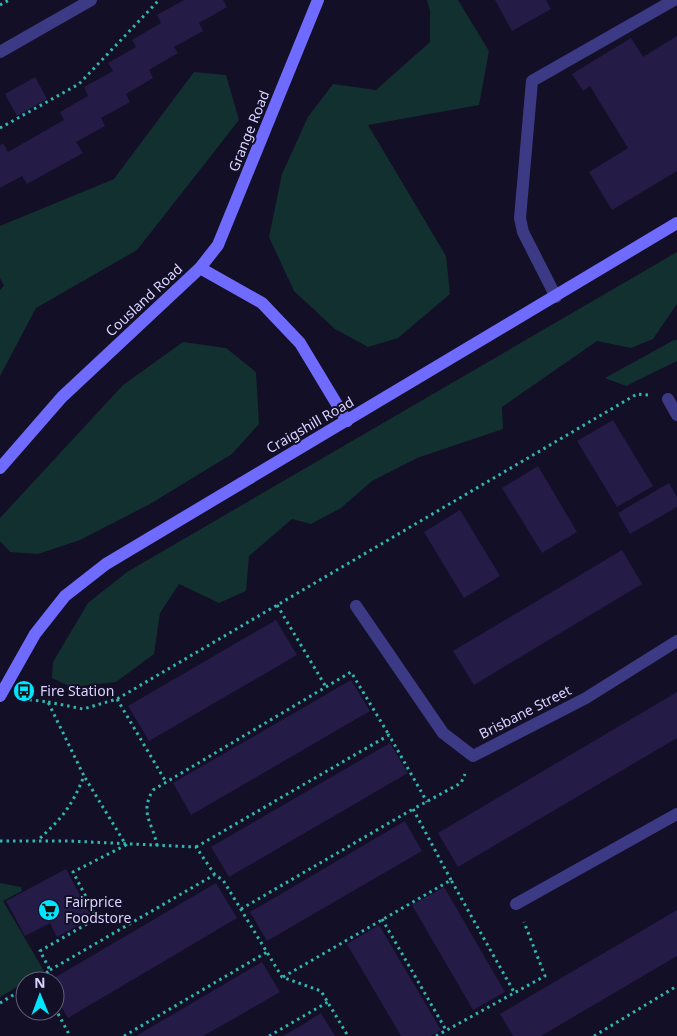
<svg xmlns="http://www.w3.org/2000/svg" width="677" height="1036" font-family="'Noto Sans',sans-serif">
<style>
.green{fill:#12302f}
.building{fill:#241b47}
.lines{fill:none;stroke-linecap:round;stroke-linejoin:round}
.path{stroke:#2fb8b0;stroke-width:3;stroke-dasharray:2.5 4;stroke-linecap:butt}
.lane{stroke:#3d3a85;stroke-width:12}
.street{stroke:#3d3a85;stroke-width:12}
.secondary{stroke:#6f6bff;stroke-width:12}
.labels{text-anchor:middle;stroke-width:4;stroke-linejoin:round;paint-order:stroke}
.street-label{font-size:14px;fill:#d9d4ff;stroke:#130f26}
.poi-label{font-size:14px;fill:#d9d4ff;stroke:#130f26;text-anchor:start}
</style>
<rect width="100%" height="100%" fill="#130f26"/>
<g class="green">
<path d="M427 0H458L489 51 479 105 368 125 446 256 450 294 398 338 368 347 335 329 294 291 269 237 282 174 308 117 333 84 376 90 430 42V11Z"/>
<path d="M194 72 226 75 239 120 137 250 36 308 0 376V290L4 286 0 278V226L114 179Z"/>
<path d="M677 252V304L653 339 631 348 597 341 502 407 503 429 417 458 372 481 341 508 311 524 292 519 249 556 246 591 219 603 179 584 160 613 154 654 116 682 71 687 52 678 53 662 88 603 127 572Z"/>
<path d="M674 340H677V361L626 386 605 378Z"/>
<path d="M183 342 226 348 256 372 259 424 232 454 150 504 80 540 38 554 10 552 0 541V518L123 385Z"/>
<path d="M0 883 21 887 22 891 3 901 44 971 0 997Z"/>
</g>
<g class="building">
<path d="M184 0H223L227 7 199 23 203 31 174 47 178 53 149 70 153 78 126 94 130 102 101 118 105 126 76 142 83 153 27 184 22 176 0 188V145L3 143 8 152 64 120 60 112 88 96 84 87 113 71 108 63 136 47 132 40 161 23 157 15Z"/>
<path d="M495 0H546L551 9 512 31Z"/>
<path d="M677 36V171L612 210 589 172 628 148 590 86 583 91 572 74 631 38 643 57Z"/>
<path d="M35 77 47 99 17 116 5 94Z"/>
<path d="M613 420 653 486 617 507 577 441Z"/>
<path d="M538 466 577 532 542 553 502 488Z"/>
<path d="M669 483 677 497V507L630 534 618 513Z"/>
<path d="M460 510 500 576 464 598 424 532Z"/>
<path d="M622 550 642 584 474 685 453 651Z"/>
<path d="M276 620 297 655 149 741 128 706Z"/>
<path d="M351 680 370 711 191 815 173 783Z"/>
<path d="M677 692V738L458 867 438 833Z"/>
<path d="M390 743 408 773 229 877 211 847Z"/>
<path d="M405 821 422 851 267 941 250 912Z"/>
<path d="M66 869 92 918 57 937 50 923 25 936 6 901Z"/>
<path d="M216 883 237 918 68 1018 55 996V981H49Z"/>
<path d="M444 887 505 992 473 1010 412 905Z"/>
<path d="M677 910V956L541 1036H513L500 1014Z"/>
<path d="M379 925 441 1030 431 1036H401L347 944Z"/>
<path d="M262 962 280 992 235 1018 203 1036H136Z"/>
<path d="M321 1013 335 1036H283L302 1025Z"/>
</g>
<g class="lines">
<g class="path">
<path d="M0 5 9 0"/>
<path d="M0 128 79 84 159 0"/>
<path d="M277 605 326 687"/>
<path d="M23 699 48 702 84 776C71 808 62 818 37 841"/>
<path d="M117 699 166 782"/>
<path d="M48 702 83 709 117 699 637 394 648 395"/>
<path d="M0 841H69L196 847 215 875 223 880 282 977 321 991 348 1036"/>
<path d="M157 846C153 822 139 814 153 790L351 672 389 735"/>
<path d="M196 847 389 735 427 802"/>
<path d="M451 880 413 809 461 783 465 774"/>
<path d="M241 909 413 809"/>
<path d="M382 919 446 1030"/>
<path d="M50 970 214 875"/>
<path d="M283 977 451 880 514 992"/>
<path d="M36 981 50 970 40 951 97 918 73 872 126 845 84 776"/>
<path d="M0 1003 25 988"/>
<path d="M55 1008 70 1036"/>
<path d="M124 1036 267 952"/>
<path d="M269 1036 328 1002"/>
<path d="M436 1036 545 976 524 922"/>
<path d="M594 1036 677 986"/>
</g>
<path class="lane" d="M556 297 523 232 520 218 532 81 674 0"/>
<g class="street">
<path d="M0 52 91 0"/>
<path d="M668 399 677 415"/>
<path d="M356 606 443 733 473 756 586 698 677 641"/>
<path d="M516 904 677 814"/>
</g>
<g class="secondary">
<path d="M200 268 262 303 300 343 347 421"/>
<path d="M0 468 62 397 200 268 218 245 318 0"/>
<path d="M0 696 35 634 65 596 106 564 677 223"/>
</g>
</g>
<defs>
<g id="bus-disc" transform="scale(1.125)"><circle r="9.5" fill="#00e5ff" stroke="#130f26"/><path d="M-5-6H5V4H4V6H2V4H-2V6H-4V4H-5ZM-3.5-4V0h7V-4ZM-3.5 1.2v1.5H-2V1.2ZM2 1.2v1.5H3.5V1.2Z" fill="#111"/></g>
<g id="supermarket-disc" transform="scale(1.125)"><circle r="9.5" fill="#00e5ff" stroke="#130f26"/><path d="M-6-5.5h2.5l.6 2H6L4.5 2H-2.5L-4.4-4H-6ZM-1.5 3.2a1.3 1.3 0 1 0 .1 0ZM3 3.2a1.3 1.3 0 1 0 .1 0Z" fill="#111"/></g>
</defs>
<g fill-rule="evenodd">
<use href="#bus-disc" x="24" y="691"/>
<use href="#supermarket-disc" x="49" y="910"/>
</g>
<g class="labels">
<g class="street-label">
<text transform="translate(249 131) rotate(-68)" y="5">Grange Road</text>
<text transform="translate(144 300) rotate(-43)" y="5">Cousland Road</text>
<text transform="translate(310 425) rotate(-30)" y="5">Craigshill Road</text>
<text transform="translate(525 712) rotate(-27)" y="5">Brisbane Street</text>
</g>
<g class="poi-label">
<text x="40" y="696">Fire Station</text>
<text x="65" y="907">Fairprice<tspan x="65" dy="16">Foodstore</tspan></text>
</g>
</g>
<g transform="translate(40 996) rotate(359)"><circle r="24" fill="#130f26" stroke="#625e7d"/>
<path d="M0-4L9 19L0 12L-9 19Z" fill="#00e5ff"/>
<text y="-8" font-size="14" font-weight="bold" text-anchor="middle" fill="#d9d4ff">N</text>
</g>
</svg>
